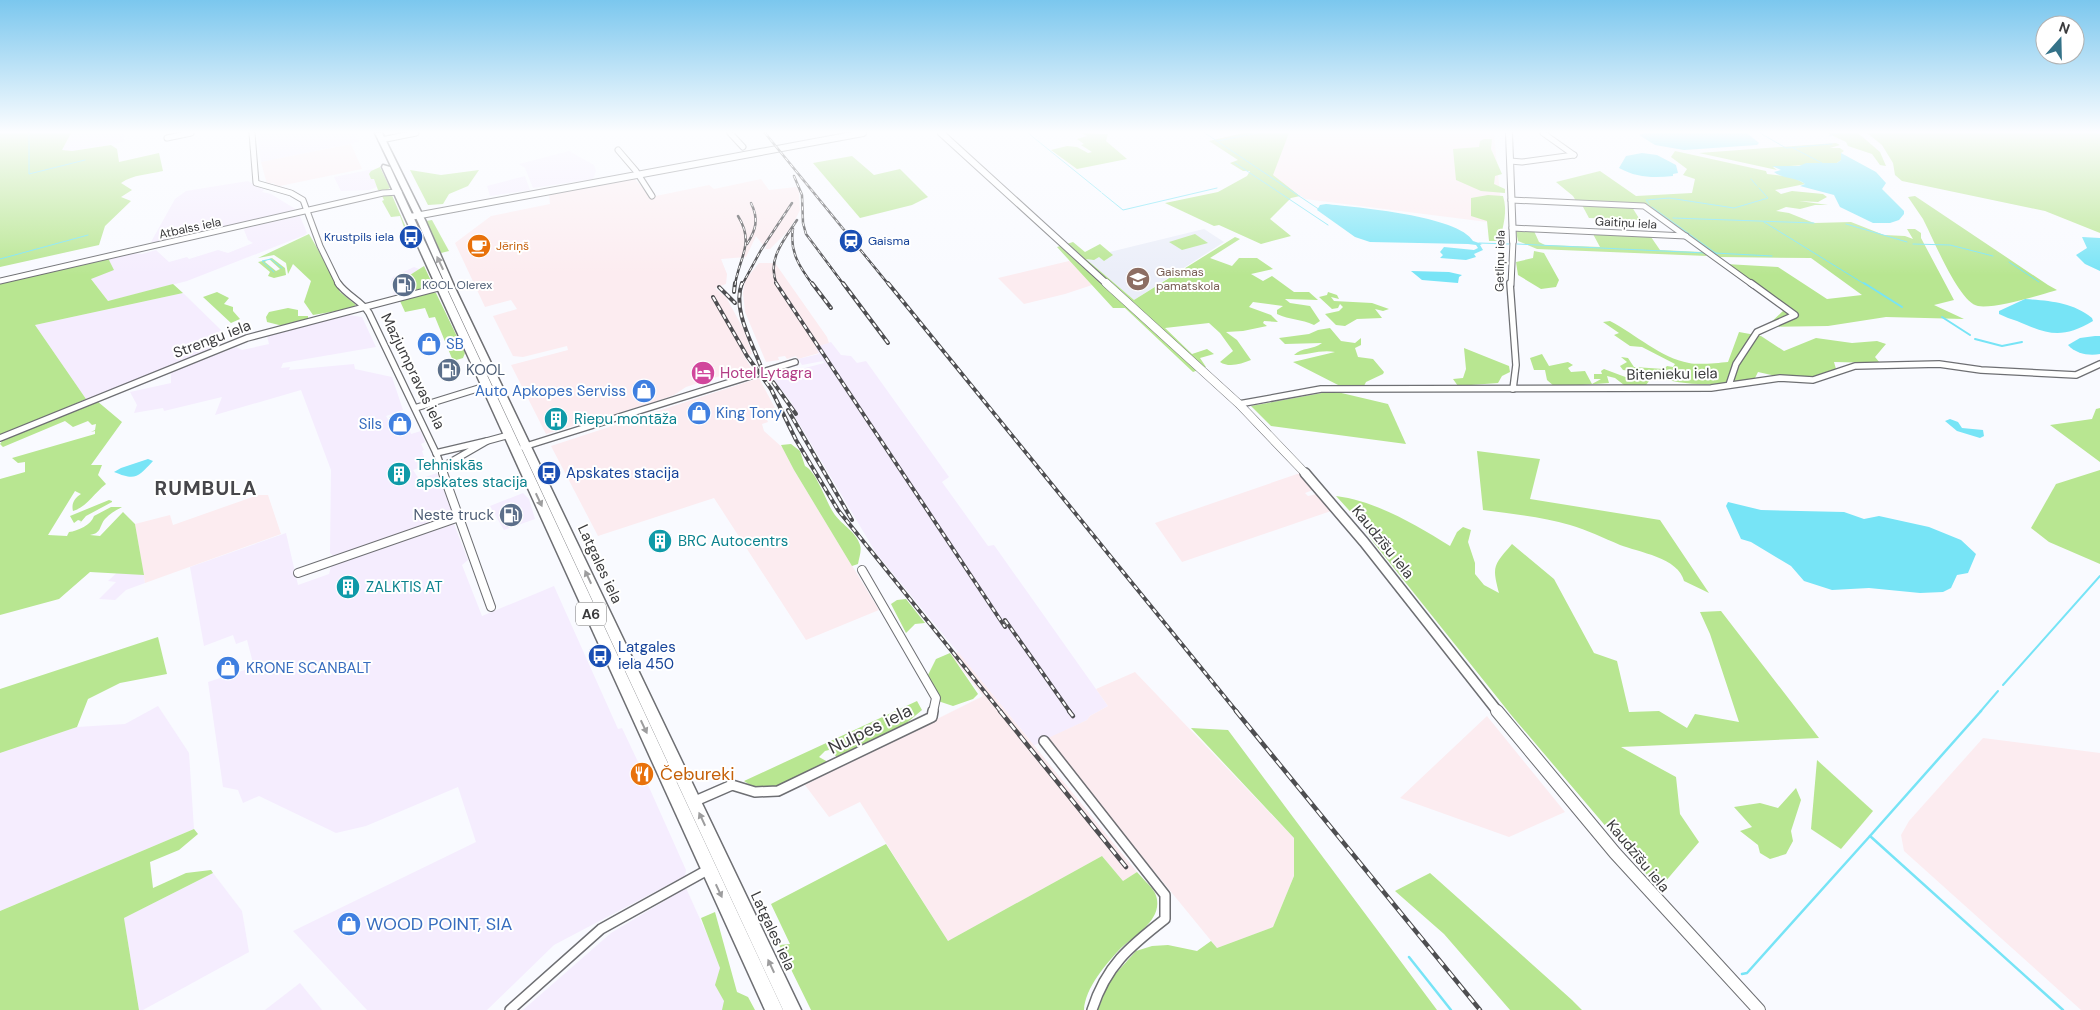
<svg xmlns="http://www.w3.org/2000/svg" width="2100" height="1010" font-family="'DM Sans',sans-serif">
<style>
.commercial{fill:#f5edfe}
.industrial{fill:#fcecf0}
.built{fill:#ebeef9}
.green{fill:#b8e691}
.water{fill:#77e4f6}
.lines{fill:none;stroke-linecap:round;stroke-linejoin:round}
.stream-far2{stroke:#77e4f6;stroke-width:1}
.stream-far1{stroke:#77e4f6;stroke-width:2}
.stream{stroke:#77e4f6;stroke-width:2.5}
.minor-far3-casing{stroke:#6e6f73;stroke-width:7}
.minor-far2-casing{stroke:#6e6f73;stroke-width:8}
.minor-far1-casing{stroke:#6e6f73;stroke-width:10}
.minor-casing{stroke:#6e6f73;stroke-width:12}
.tertiary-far3-casing{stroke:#6e6f73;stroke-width:8}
.tertiary-far2-casing{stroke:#6e6f73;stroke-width:9}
.tertiary-far1-casing{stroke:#6e6f73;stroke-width:12}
.tertiary-casing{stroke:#6e6f73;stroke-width:14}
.trunk-casing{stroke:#6e6f73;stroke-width:3}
.minor-far3{stroke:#fff;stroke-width:5}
.minor-far2{stroke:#fff;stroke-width:5.5}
.minor-far1{stroke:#fff;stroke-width:8}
.minor{stroke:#fff;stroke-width:9}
.tertiary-far3{stroke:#fff;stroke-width:6}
.tertiary-far2{stroke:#fff;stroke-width:8}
.tertiary-far1{stroke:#fff;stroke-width:9}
.tertiary{stroke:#fff;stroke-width:12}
.trunk{fill:#fff;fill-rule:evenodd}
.rail-far2-casing{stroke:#4e4e51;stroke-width:2.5}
.rail-far1-casing{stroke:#4e4e51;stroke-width:4}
.rail-casing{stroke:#4e4e51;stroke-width:4.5}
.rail-far2{stroke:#fff;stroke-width:1;stroke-dasharray:4;stroke-linecap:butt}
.rail-far1{stroke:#fff;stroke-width:2;stroke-dasharray:5;stroke-linecap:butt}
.rail{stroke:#fff;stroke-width:2.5;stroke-dasharray:8;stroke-linecap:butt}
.oneway{fill:#9d9d9e}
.labels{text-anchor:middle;stroke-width:4;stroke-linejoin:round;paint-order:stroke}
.far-street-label{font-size:12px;fill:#3b3b3d;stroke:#fff}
.far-transit-label{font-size:12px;fill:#164399;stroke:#fff;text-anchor:end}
.far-food-label{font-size:12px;fill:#c56008;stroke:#fff;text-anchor:start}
.far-education-label{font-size:12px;fill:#785e54;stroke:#fff;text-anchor:start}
.far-service-label{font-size:12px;fill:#4e5e75;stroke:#fff;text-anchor:start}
.shield{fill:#fff;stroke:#767677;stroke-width:1}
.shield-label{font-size:14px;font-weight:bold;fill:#3b3b3d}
.street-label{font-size:15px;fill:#3b3b3d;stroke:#fff}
.shop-label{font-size:15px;fill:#366cbe;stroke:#fff;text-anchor:start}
.service-label{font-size:15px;fill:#4e5e75;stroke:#fff;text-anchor:start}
.hotel-label{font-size:15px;fill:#b23c85;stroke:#fff;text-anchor:start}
.culture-label{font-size:15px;fill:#0d838f;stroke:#fff;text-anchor:start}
.transit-label{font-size:15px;fill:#164399;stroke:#fff;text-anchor:start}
.near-street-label{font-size:18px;fill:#3b3b3d;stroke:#fff}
.near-food-label{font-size:18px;fill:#c56008;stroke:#fff;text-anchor:start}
.near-shop-label{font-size:18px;fill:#366cbe;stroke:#fff;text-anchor:start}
.district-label{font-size:20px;font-weight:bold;letter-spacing:1px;fill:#47474b;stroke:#fff}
</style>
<rect width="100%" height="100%" fill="#f9faff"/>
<g class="commercial">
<path d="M71 133H124V142L72 151 62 150Z"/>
<path d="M257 133H356L359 142 261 162Z"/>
<path d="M569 151 594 165 596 171 593 179 533 188 525 168 519 164Z"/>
<path d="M373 169 369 174 371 179 374 178 377 187 369 190 341 191 334 177Z"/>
<path d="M525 176 530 190 490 196 487 186Z"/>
<path d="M248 181 264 190 262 192 271 194 297 210 161 243 151 242 175 199 186 191Z"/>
<path d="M300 216 307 233 305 235 187 281 108 301 89 276 105 259 132 253 142 254 156 250 169 262 187 257 189 259 218 250 228 253 253 243 248 240 244 230 246 228Z"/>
<path d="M414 267 419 269 417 290 394 295 391 281 393 277Z"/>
<path d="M183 293 225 334 226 341 200 354 89 400 86 399 35 325Z"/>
<path d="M348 315 362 317 376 347 283 363 281 368 290 367 289 370 354 364 355 369 392 377 403 410 386 416 390 423 405 418 411 434 421 431 425 442 421 444 424 450 422 451 427 465 413 470 419 479 437 473 452 511 448 518 334 557 330 553 331 470 301 390 215 415 222 397 164 411 163 408 134 413 137 405 130 392 171 383V372L236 347 242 350 269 344 267 336Z"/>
<path d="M831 342 841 355 851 356 857 363 866 361 949 477 942 482 988 546 994 545 1108 706 1090 716 1087 720 1033 746 1029 741 1030 740 876 553 788 405 792 403 774 380 801 371V369L824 363 823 361 802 365 798 359 819 354 815 347Z"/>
<path d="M523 493 529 499 535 519 504 530 490 506Z"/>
<path d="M454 524 468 560 462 565 482 616 554 586 618 729 622 728 639 764 634 767 640 778 644 776 686 870 685 876 554 945 487 1010H367L293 931 476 842 458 787 366 826 336 833 259 796 243 803 238 790 223 787 208 682 254 667 247 640 236 644 233 635 204 646 190 567 286 533 298 585 329 574 332 563 351 557V559Z"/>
<path d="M142 563 145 583 126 590 115 600 99 599 116 582 108 581 120 570Z"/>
<path d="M158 706 189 753 194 829 0 911V753L77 727 125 724Z"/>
<path d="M213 873 242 911 249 952 143 1010H139L124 918Z"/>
<path d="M686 888 741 1010H523L611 933Z"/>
<path d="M300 983 322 1010H265Z"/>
</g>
<g class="industrial">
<path d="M1289 133H1476L1494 135 1503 224 1305 199 1272 175Z"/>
<path d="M351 144 362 169 275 187 274 183 267 184 261 162Z"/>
<path d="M634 178 651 197 709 185 714 189 761 179 769 190 796 187 799 191 800 210 796 218 788 231 770 249H765L767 245H763L756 236 746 257 721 259 727 274 726 284 715 288 726 297 745 332 752 354 744 356 752 369 720 376 686 387 674 395 655 402 546 434 511 365 568 350 567 346 523 357 513 356 493 316 517 309 511 300 485 307 455 243 491 216 550 204 549 194Z"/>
<path d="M1073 260 1098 283 1065 294 1024 304 998 278Z"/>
<path d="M759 263H775L827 337 829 343 815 347 819 353 798 359 796 356 787 359 785 356 778 357 779 360 766 362 745 312 743 293 745 280Z"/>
<path d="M759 378 776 410 762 409 768 422 762 424 764 431 783 448 794 470 879 610 806 640 714 498 598 536 551 446Z"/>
<path d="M1300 473 1313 490 1305 493 1308 496 1317 494 1331 511 1182 562 1155 523Z"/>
<path d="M258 495H268L281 534 145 583 135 524 170 515 173 525Z"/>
<path d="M958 652 1137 872 1123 881 1102 856 948 941 860 802 829 817 805 785 983 696 951 655Z"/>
<path d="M1135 672 1294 838V876L1273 927 1217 948 1046 739 1087 720 1090 716 1108 706 1096 689Z"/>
<path d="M1487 716 1491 721 1565 812 1509 837 1400 798Z"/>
<path d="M1983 738 2100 753V1010H2081L1904 851 1901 835 1909 821Z"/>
</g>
<path class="built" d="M1204 229 1224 242 1134 300 1085 258Z"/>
<g class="green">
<path d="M0 133H71L62 150 72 151 111 145 117 149 119 162 159 153 163 171C147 175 134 174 121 183L132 190 121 197 131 201 105 226 99 245 0 267Z"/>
<path d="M1081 133 1108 134 1106 141 1127 159 1077 169 1051 150 1067 146 1077 147 1088 153 1092 152 1081 145 1084 144 1077 139 1087 136Z"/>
<path d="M1243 133H1289L1273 175 1300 196 1291 198 1270 219 1291 236 1261 244 1219 225 1214 226 1165 203 1218 192 1247 176 1250 171H1243L1230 163 1238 160 1209 141Z"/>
<path d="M1827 133H1858L1880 152 1886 166 1880 165 1872 154 1848 146 1846 142Z"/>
<path d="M1867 133H2100V233L2045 211 1902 181 1895 175 1893 163 1882 145Z"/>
<path d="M1484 139H1492L1491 149 1502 174 1495 176 1494 184 1505 189V193L1481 191 1456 180 1453 149 1479 147 1480 141Z"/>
<path d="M1836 143 1840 145 1830 148H1840L1844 151 1841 153V160L1837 163 1773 167 1777 170 1699 153Z"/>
<path d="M1675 151 1766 171 1767 174 1793 177 1805 184 1775 190 1781 194 1792 191 1823 194 1827 197 1818 202 1799 201 1828 205H1815L1800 209 1786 207 1776 211 1789 213 1814 223 1851 222 1884 235 1905 236 1913 239 1907 229H1915L1921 233V238L1954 300 1934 305 1964 319 1886 317 1828 326 1766 327 1785 309 1726 264 1778 267 1827 299 1862 295 1811 258 1720 257 1644 204 1576 201 1573 196 1556 182 1600 171 1636 196 1692 193 1695 179 1683 175 1687 169 1671 157Z"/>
<path d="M852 156 874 175 900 169 928 197 912 205 860 218 813 163Z"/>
<path d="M380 167 390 188 383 192 378 190 374 179H371L369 174 371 171Z"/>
<path d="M410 170 441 175 479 170 468 186 449 194 443 204 428 205Z"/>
<path d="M391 193 414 246 410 244 400 216 391 217 382 201 384 200 382 196Z"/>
<path d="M1488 195 1503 196C1508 212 1503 225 1500 241H1489L1487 221 1471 216V198Z"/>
<path d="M1915 196 2048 285 2057 290C2040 295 1994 309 1978 306 1959 303 1932 236 1923 219 1918 212 1913 204 1908 197Z"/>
<path d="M1582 205 1632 207 1640 220 1589 218Z"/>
<path d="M432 220 449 251 441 253 426 221Z"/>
<path d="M1516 231H1534L1539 242 1545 245 1600 247 1593 234 1651 237 1660 250 1702 252 1707 256 1537 249 1518 241Z"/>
<path d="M309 234 331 272 340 292 356 305 349 309 313 315 304 302 311 281 293 264 288 274 286 263 274 255 258 258Z"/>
<path d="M1195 234 1208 243 1182 250 1169 242Z"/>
<path d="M1235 237 1240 239 1210 258 1232 266 1239 258H1257L1273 269 1251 274 1263 281 1272 276 1294 292H1309L1318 300 1285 299 1290 303 1310 306 1320 321 1314 325C1301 319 1290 320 1277 314V310L1283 306 1253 302 1249 307 1271 315 1278 322 1264 321 1263 323 1267 326 1243 331 1226 332 1237 340 1251 360C1241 364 1229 368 1220 362L1233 351 1220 333 1209 323 1165 328 1192 354 1207 349 1214 354 1200 358 1206 367 1193 372 1125 308H1113L1057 247 1073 242 1085 252 1100 244 1113 255 1104 261 1099 257 1094 260 1086 259 1134 300Z"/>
<path d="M1534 251 1544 253 1559 280 1556 287 1541 289 1518 275 1516 262 1533 258Z"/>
<path d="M108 258 114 270 91 279 108 301 173 284 183 293 35 325 86 399 0 437V282Z"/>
<path d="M272 258 285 268 286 275 274 278 268 276 270 272 258 262 267 260 265 262 276 271 280 269 269 259Z"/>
<path d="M424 266 433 285 398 295 415 289 410 275Z"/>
<path d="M217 292 229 298 224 304 233 307V311L240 319 231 323 203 297Z"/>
<path d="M433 292 436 293 465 353 463 358 453 361 435 317 429 318 425 308 405 312 400 301Z"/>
<path d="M1328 292 1337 295 1339 299 1331 297 1334 301 1372 303 1389 309 1383 311 1375 309 1382 318 1357 319 1345 326 1336 325 1325 314 1339 311 1343 307 1340 304 1338 308 1332 309 1319 297 1327 295Z"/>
<path d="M288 308 298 310V316H308V319L283 326 267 322 266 317 269 312Z"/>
<path d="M1610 321C1635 334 1661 358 1689 363 1699 365 1717 363 1728 362L1739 332 1761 336 1784 351 1816 338 1852 343 1877 341 1886 344 1875 357 1880 363 1834 362 1836 369 1811 379 1776 376 1758 372 1755 378C1720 386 1687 387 1653 376L1646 385H1624L1615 378 1607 376 1609 383 1555 387 1547 380 1545 370H1534L1530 358 1542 354 1549 366 1568 362 1573 365 1568 368 1571 372 1585 371 1592 384 1601 379H1594V374H1602L1601 371 1604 369 1628 378V373L1631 371 1623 370 1620 366 1627 362 1621 357 1628 358 1634 367 1664 369 1667 366 1673 367 1675 364 1642 347 1630 346 1614 335 1619 333 1603 322Z"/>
<path d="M1330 328 1341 341 1355 343 1361 338V345L1355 348 1358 357 1373 359 1384 372 1383 374 1366 382 1364 386 1342 387 1293 362 1335 352C1322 349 1307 355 1294 355 1302 347 1313 350 1322 343L1285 344 1279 338 1309 334 1318 330Z"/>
<path d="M1464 348 1509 366 1510 372 1502 376 1498 383 1458 386 1453 379 1463 378 1466 369Z"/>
<path d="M1333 391 1388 404 1406 444 1271 426 1251 406Z"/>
<path d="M97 401 122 422 91 465H102L98 475 106 484C94 493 87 507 73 511 71 503 75 498 81 494L75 491 48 535 67 536 69 532C78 531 91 525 94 516L111 507H122C117 510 110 513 105 519 99 526 102 533 90 535L100 536 123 512 135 524 144 575 90 572 59 599 0 615V479L25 472V462L18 463 12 458 95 434V431L91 432 95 430 96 424 92 425 88 421 73 427 65 421 3 447 0 444 3 440Z"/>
<path d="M2100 408V462L2050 425 2092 419 2096 409Z"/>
<path d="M791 444 800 451 805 466C816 471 826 501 833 512 840 524 856 531 860 545 862 550 859 558 858 564L852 566 794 470 781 445Z"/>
<path d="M1477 451 1540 459 1530 499 1660 520 1709 593 1684 581C1679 558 1638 552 1620 545 1604 538 1587 530 1570 525 1542 517 1512 514 1483 510Z"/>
<path d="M2100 470V564L2049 542 2031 528 2056 484Z"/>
<path d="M1336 496C1376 501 1416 525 1450 546L1457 532 1463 527 1471 530 1468 542 1475 563V574L1484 585 1499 593C1492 566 1493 566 1512 544L1554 579 1594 653 1617 661 1629 712 1659 711 1687 728 1695 714 1739 722 1710 634 1700 612 1721 611 1819 738 1621 747 1676 777 1680 814 1699 842 1659 889 1512 716 1374 543 1358 520Z"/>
<path d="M109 500 112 501V502L86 516 80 523 81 521 78 520 74 523 70 516Z"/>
<path d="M906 599 925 623 915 624 906 633 891 604 897 600Z"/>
<path d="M158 637 167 674 120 683 88 699 77 727 0 753V689Z"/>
<path d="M950 653 978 694 973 699 953 706 938 701 937 693 928 675 936 659Z"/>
<path d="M917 701 922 710 896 732 852 750 838 758 829 750 825 751 819 757 828 762 776 789H756L744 781Z"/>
<path d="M1191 728 1228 730 1437 1010H1098L1109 981 1136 951 1152 946 1168 945 1197 951 1211 941 1217 948 1273 927 1294 876V838Z"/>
<path d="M1817 760 1873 811 1841 849 1811 829Z"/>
<path d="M1796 788 1801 800 1791 831 1793 841 1786 854 1770 859 1760 853 1758 845 1740 831 1752 827 1734 807 1760 803 1778 808Z"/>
<path d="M194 829 198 834 179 850 150 862 153 888 186 873 211 870 213 873 124 918 139 1010H0V911Z"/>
<path d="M886 844 948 941 1102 856 1123 881 1137 872C1142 878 1151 886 1155 893 1166 918 1135 935 1121 948 1106 964 1085 988 1084 1010H811L779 945 790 944 771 904Z"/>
<path d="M1430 873 1572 1000 1582 1010H1510L1444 934 1395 891Z"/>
<path d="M715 912 737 992 748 997 755 1010H722L724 1001 715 985 720 968 701 918Z"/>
</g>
<g class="water">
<path d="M1645 133H1747L1759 143 1757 145 1684 150 1655 145 1639 135Z"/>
<path d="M1642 153 1657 155 1676 165 1678 173 1673 174V176C1654 178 1637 178 1619 168L1626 156Z"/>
<path d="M1841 153 1876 172 1886 183 1882 189 1904 211V214L1899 220 1890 223H1873L1840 207 1834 195 1800 186 1805 184C1796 177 1783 179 1774 172L1781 170 1772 166H1799L1806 163H1837L1841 160Z"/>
<path d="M1326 204C1356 207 1459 216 1473 241L1482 244 1480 245 1483 250 1474 254 1476 257 1466 260 1440 258 1443 255 1440 252 1444 247 1474 250 1478 248 1476 245 1468 244 1370 242 1355 237 1317 210 1320 205Z"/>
<path d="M2082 237 2100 238V271L2085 264 2076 255 2087 248Z"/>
<path d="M1411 271 1449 272 1462 275 1459 277 1458 283 1422 280Z"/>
<path d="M2025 299C2050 301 2072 302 2092 318L2093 321C2062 339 2049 335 2017 321 2011 319 2005 317 1999 314V311Z"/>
<path d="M2095 336H2100V354C2089 356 2076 354 2068 345L2080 338Z"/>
<path d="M1950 419 1958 422 1962 428 1983 430 1984 436 1980 438 1957 431 1945 421Z"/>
<path d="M148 459 153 461C138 477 136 481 114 472L121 468Z"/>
<path d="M1728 502 1761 510 1844 512 1864 519 1879 516 1929 527 1961 540 1976 554 1968 573 1957 575 1951 588 1943 592 1920 593 1869 588 1832 590 1804 581 1791 566 1751 542 1741 539 1726 506Z"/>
</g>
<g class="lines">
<g class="stream-far2">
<path d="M29 133V174L85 160"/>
<path d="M1028 133 1101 192"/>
<path d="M1205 133 1320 210"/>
<path d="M1760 133 1786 148 1832 144"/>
<path d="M1829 136 1837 133"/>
<path d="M1217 141 1258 133"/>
<path d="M1793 148 1822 163"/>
<path d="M1235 163 1328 225"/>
<path d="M1751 179 1757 186"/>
<path d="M1102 193 1123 210 1217 188"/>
<path d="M1649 204 1646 200 1669 198 1734 208 1768 198 1759 188"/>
<path d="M1652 207 1717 254"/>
<path d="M1673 218 1814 223"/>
<path d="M1764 222 1866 285"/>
<path d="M1846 224 1907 242"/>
<path d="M1479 243 1509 244"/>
<path d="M1517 244 1705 253"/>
<path d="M1913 244 1950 245 1993 256"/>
<path d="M1714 253 1772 256"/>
<path d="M0 259 88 235"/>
<path d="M2009 262 2039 282"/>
<path d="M274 272 262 261 271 259 282 268"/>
</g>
<g class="stream-far1">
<path d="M1864 283 1902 307"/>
<path d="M1942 317 1970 335"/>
<path d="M1975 339 2002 346 2022 342"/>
<path d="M2003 685 2100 576"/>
<path d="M1980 712 1998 691"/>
</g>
<g class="stream">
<path d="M1981 711 1870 836 2063 1010"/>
<path d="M1409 957 1451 1010"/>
<path d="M1742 974 1747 973 1870 836"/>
</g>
<g class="minor-far3-casing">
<g id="minor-far3">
<path d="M252 133 256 183 291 193 303 200 320 246 339 285"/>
<path d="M730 133 743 147"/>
<path d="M1543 133 1574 155"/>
<path d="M167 138 191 133"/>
<path d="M381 140 416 133"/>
<path d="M618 150 636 171 652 196"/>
<path d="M1510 161 1522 162 1574 155"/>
<path d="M1511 200 1644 206 1753 285"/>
<path d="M1512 228 1686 236"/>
<path d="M0 281 383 193 399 192"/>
<path d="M1511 285 1513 241"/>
</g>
</g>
<g class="minor-far2-casing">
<g id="minor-far2">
<path d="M338 283C347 296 362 301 369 313L437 455 444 474"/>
<path d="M1510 283 1516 365 1513 389"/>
<path d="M1729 385 1736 364 1757 332 1795 315 1751 283"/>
<path d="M1239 404 1321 389 1711 388 1780 378 1813 380 1855 366 1939 364 1981 370 2076 375 2100 364"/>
<path d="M415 408 486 386"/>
<path d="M0 438 247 338 445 286"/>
<path d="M487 441 509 435"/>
<path d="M523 447 795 362"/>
<path d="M436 453 487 441 442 467"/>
</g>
</g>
<g class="minor-far1-casing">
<g id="minor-far1">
<path d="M443 473 491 607"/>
<path d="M862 570 936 698 933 712"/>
<path d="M298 573 459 517"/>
</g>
</g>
<g class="minor-casing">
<g id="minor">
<path d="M1044 741 1165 895V919C1129 947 1106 966 1092 1010"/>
<path d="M693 802 732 785 755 792 778 791 932 717 933 711"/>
<path d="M510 1010 601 929 711 868"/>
</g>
</g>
<g class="tertiary-far3-casing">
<g id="tertiary-far3">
<path d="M941 133 1108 285"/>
<path d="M1509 133 1513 241"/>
<path d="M410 217 863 133"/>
</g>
</g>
<g class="tertiary-far2-casing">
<path id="tertiary-far2" d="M1106 283 1239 404 1306 474"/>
</g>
<g class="tertiary-far1-casing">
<path id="tertiary-far1" d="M1305 473 1364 542 1498 712"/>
</g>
<g class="tertiary-casing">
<path id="tertiary" d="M1497 711 1615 853 1759 1010"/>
</g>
<g class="trunk-casing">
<g id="trunk">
<path d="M375 133H382L426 222 455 288 801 1010H783L447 288 418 222Z"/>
<path d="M383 165 390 167 783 1010H765L382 167Z"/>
</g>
</g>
<use href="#minor-far3" class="minor-far3"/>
<use href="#minor-far2" class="minor-far2"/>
<use href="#minor-far1" class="minor-far1"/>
<use href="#minor" class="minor"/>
<use href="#tertiary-far3" class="tertiary-far3"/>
<use href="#tertiary-far2" class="tertiary-far2"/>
<use href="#tertiary-far1" class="tertiary-far1"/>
<use href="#tertiary" class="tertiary"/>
<use href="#trunk" class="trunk"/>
<g class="rail-far2-casing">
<g id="rail-far2">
<path d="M765 133 889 285"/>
<path d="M794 176 802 195 803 223 806 234 844 285"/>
<path d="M793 229C789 251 800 268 813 285"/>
<path d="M747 244C756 230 759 219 751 203"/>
<path d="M735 285C739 258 755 243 738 216"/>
<path d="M742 285 761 250 792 203"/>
<path d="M777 285C766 260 784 240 797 220"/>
</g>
</g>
<g class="rail-far1-casing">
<g id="rail-far1">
<path d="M742 283C732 310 752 342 761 367"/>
<path d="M776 283 1005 627"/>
<path d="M812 283 831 308"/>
<path d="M843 283 888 343"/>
<path d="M888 283 1237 712"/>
<path d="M719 287 735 303"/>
<path d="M734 292 735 283"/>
<path d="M713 297 747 356 771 389 796 440 838 510 1001 712"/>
<path d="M773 382 796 414"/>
<path d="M788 410 852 520"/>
<path d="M1005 620 1070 712"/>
</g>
</g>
<g class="rail-casing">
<g id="rail">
<path d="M1000 711 1126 867"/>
<path d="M1069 711 1073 716"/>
<path d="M1236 711 1480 1010"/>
</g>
</g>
<use href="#rail-far2" class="rail-far2"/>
<use href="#rail-far1" class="rail-far1"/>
<use href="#rail" class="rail"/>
</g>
<defs><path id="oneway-solid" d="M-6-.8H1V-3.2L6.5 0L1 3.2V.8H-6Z" transform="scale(1.25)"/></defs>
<g class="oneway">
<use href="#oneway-solid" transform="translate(440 263) rotate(-115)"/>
<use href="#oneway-solid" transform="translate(539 500) rotate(65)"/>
<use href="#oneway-solid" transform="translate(588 577) rotate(-115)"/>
<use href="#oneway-solid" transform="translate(644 727) rotate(65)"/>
<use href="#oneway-solid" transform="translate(702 819) rotate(-115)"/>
<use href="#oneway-solid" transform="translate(719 891) rotate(65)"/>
<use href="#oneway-solid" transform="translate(771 966) rotate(-115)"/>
</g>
<linearGradient id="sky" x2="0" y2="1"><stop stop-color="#7bc7ee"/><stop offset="0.48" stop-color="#fcfdff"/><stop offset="1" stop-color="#fcfdff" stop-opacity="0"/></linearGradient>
<rect width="2100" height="275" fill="url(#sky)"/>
<defs>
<g id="bus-disc" transform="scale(1.25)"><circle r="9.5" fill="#1a4fb4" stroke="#fff"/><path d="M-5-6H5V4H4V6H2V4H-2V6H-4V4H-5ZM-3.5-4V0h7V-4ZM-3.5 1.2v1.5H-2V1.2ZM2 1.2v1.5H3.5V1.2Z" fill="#fff"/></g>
<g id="station-disc" transform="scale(1.25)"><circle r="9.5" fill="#1a4fb4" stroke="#fff"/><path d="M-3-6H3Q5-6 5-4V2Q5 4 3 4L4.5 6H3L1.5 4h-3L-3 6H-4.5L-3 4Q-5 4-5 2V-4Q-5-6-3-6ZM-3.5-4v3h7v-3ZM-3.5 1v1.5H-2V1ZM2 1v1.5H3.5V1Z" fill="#fff"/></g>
<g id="cafe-disc" transform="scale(1.25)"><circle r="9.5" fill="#e8710a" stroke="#fff"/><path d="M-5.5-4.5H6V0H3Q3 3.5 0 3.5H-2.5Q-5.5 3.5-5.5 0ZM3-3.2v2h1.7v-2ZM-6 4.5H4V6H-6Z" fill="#fff"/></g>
<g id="school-disc" transform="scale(1.25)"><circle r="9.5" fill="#8d6e63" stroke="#fff"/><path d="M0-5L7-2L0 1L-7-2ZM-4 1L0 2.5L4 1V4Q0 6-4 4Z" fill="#fff"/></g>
<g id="fuel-disc" transform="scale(1.25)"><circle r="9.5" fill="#5c6f8a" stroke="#fff"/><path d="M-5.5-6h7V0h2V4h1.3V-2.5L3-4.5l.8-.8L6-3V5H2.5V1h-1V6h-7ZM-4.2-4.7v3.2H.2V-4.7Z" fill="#fff"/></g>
<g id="shop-disc" transform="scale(1.25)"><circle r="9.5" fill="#3f7fe0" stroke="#fff"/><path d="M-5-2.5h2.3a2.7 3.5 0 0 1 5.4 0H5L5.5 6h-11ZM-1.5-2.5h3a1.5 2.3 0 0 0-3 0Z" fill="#fff"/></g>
<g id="hotel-disc" transform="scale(1.25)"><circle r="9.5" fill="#d1479c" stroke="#fff"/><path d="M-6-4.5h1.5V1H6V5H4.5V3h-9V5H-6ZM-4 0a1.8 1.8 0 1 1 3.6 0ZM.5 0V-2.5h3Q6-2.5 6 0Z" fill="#fff"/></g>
<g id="building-disc" transform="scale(1.25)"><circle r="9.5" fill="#0f9aa8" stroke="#fff"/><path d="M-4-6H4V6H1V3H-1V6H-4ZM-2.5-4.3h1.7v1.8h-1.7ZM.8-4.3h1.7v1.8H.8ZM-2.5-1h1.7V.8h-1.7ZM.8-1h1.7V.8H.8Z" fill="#fff"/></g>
<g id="restaurant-disc" transform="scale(1.25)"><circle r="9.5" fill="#e8710a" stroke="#fff"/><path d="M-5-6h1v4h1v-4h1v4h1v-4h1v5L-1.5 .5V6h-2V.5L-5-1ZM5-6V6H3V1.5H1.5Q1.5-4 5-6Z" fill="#fff"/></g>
</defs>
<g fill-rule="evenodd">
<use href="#bus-disc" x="411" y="237"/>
<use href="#station-disc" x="851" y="241"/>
<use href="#cafe-disc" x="479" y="246"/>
<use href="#school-disc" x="1138" y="279"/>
<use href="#fuel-disc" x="404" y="285"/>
<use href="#shop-disc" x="429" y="344"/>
<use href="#fuel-disc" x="449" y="370"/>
<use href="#hotel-disc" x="703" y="373"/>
<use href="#shop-disc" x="644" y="391"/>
<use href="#shop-disc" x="699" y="413"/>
<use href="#building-disc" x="556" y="419"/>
<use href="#shop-disc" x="400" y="424"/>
<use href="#bus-disc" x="549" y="473"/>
<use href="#building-disc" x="399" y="474"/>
<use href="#fuel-disc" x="511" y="515"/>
<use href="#building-disc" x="660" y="541"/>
<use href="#building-disc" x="348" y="587"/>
<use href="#bus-disc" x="600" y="656"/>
<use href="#shop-disc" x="228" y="668"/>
<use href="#restaurant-disc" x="642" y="774"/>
<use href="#shop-disc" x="349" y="924"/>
</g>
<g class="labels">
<g class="far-street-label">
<text transform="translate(1626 223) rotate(3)" y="4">Gaitiņu iela</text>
<text transform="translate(190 228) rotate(-12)" y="4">Atbalss iela</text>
<text transform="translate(1500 261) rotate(-89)" y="4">Getliņu iela</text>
</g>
<g class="far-transit-label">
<text x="394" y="241">Krustpils iela</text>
<text x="868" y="245" text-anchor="start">Gaisma</text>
</g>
<g class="far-food-label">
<text x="496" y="250">Jēriņš</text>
</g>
<g class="far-education-label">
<text x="1156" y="276">Gaismas<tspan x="1156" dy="14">pamatskola</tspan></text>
</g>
<g class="far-service-label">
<text x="422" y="289">KOOL Olerex</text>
</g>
<rect class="shield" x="576" y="602.5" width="30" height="23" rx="4"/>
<g class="shield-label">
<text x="591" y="619">A6</text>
</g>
<g class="street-label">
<text transform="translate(212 339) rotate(-21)" y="5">Strengu iela</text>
<text transform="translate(413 371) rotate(64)" y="5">Mazjumpravas iela</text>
<text transform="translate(1672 374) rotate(-1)" y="5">Bitenieku iela</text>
<text transform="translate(1383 542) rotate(51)" y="5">Kaudzīšu iela</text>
<text transform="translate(600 564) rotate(65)" y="5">Latgales iela</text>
<text transform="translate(1638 856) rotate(50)" y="5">Kaudzīšu iela</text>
<text transform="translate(773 931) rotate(65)" y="5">Latgales iela</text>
</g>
<g class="shop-label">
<text x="446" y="349">SB</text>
<text x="626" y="396" text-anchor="end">Auto Apkopes Serviss</text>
<text x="716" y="418">King Tony</text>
<text x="382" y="429" text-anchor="end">Sils</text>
<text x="246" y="673">KRONE SCANBALT</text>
</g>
<g class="service-label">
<text x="466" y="375">KOOL</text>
<text x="494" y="520" text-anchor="end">Neste truck</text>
</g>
<g class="hotel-label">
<text x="720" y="378">Hotel Lytagra</text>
</g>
<g class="culture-label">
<text x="574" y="424">Riepu montāža</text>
<text x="416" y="470">Tehniskās<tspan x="416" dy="17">apskates stacija</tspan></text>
<text x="678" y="546">BRC Autocentrs</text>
<text x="366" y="592">ZALKTIS AT</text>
</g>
<g class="transit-label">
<text x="566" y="478">Apskates stacija</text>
<text x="618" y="652">Latgales<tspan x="618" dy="17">iela 450</tspan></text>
</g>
<g class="near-street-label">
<text transform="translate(870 729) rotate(-26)" y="6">Nulpes iela</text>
</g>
<g class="near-food-label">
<text x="660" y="780">Čebureki</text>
</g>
<g class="near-shop-label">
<text x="366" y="930">WOOD POINT, SIA</text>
</g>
<g class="district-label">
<text x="206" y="495">RUMBULA</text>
</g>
</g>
<g transform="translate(2060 40) rotate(20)"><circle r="24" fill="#ffffff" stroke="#b1b1b1"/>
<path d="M0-4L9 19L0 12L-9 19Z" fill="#347288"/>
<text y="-8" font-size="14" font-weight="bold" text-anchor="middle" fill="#3b3b3d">N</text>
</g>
</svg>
